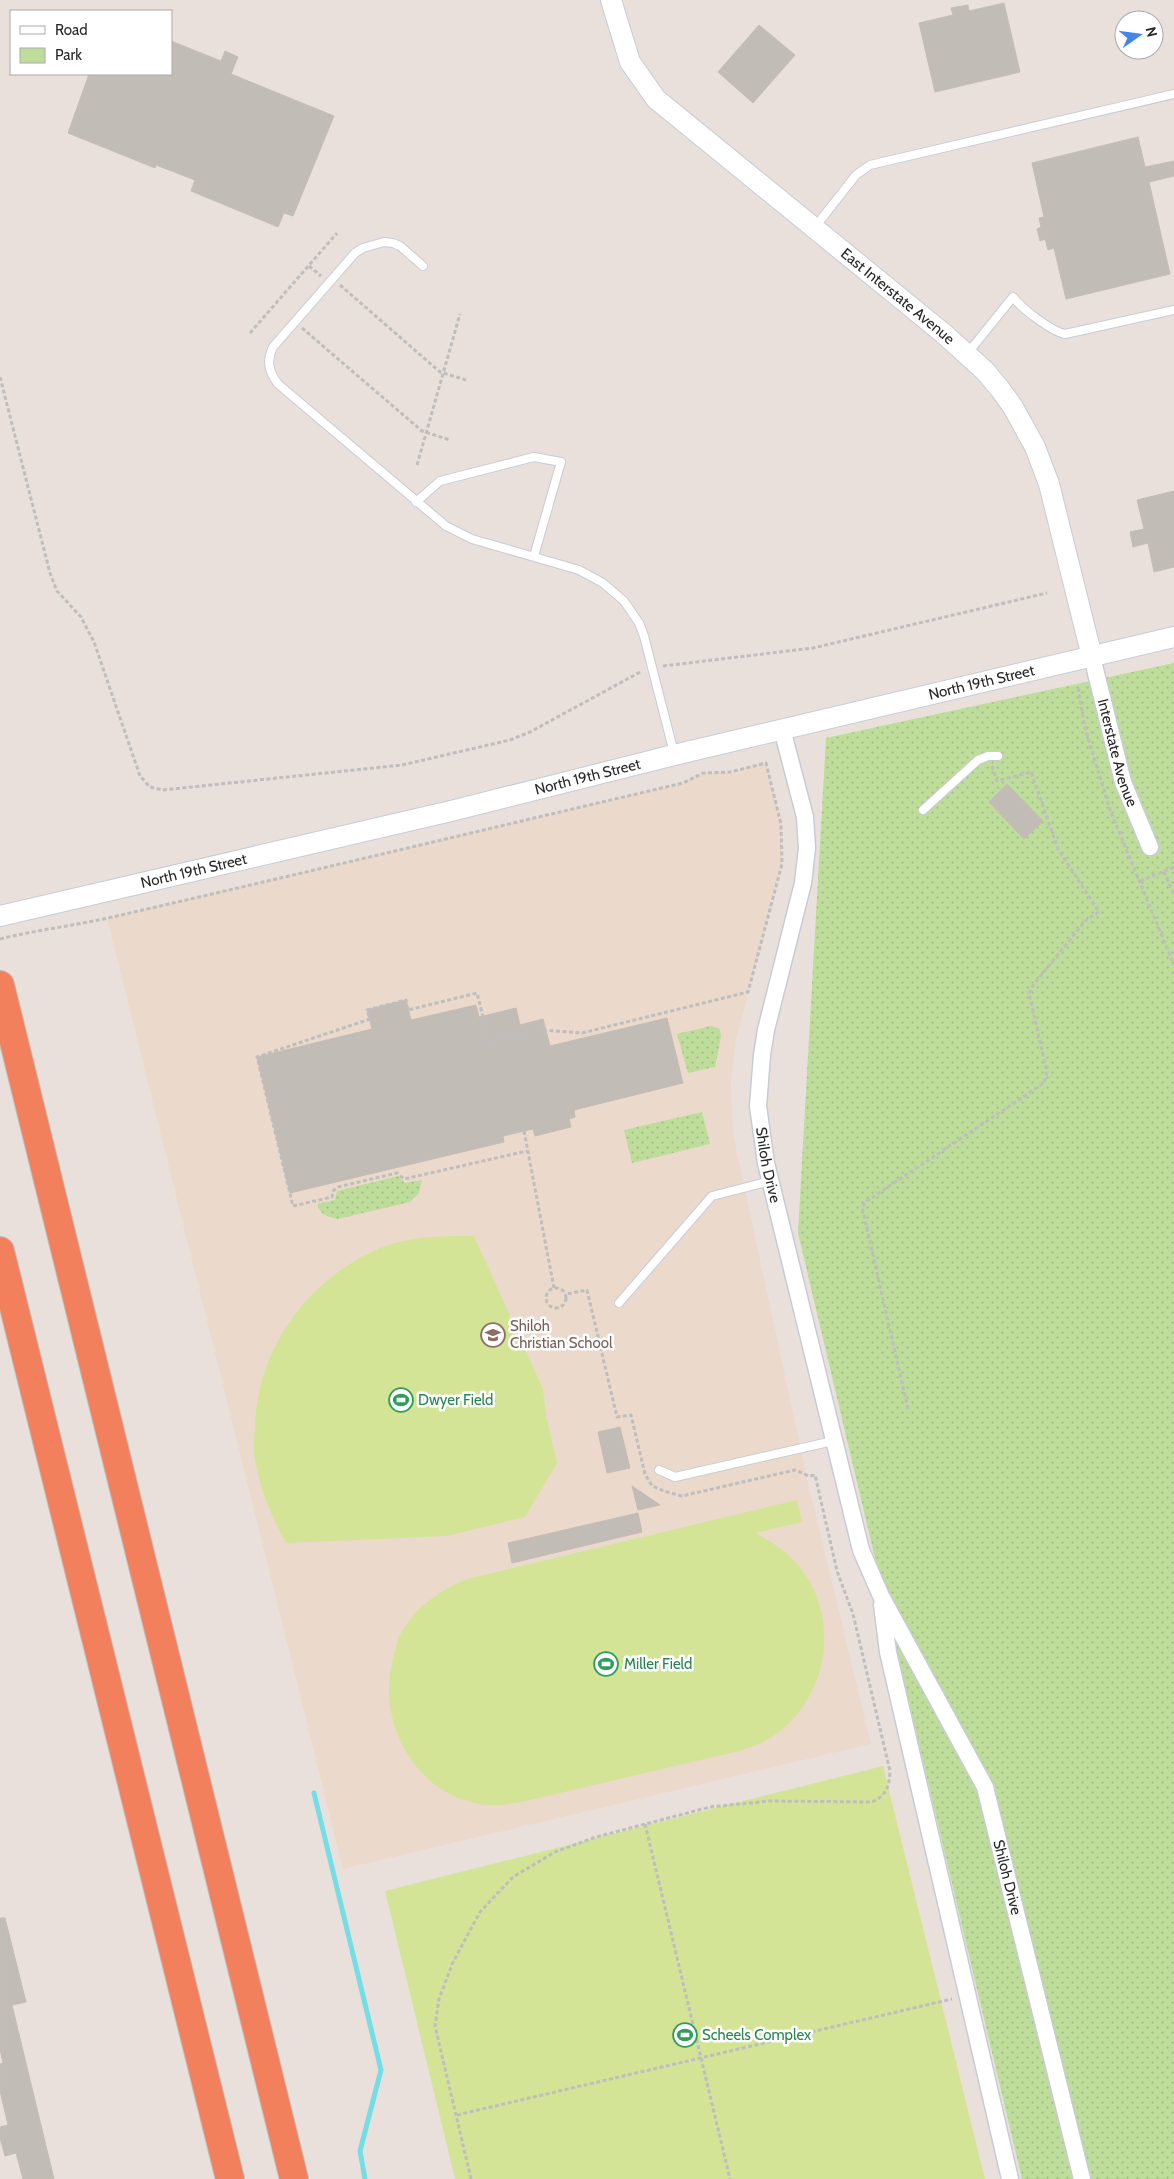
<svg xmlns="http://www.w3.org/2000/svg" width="1174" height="2179" font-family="Cabin,sans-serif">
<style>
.education{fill:#ebdacb}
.green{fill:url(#green-dots)}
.pitch{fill:#d3e497}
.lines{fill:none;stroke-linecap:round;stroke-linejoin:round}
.stream{stroke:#74dee6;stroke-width:5}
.building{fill:#c2bcb6;stroke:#c5bcb5}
.service-casing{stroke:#c6ccd5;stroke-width:10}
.minor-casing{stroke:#c6ccd5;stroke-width:19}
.tertiary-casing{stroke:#c6ccd5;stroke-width:22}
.motorway-casing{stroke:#bebebe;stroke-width:30}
.path{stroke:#bebebe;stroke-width:3;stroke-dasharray:4 2.5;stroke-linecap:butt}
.service{stroke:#fff;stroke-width:8}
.minor{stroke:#fff;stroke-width:16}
.tertiary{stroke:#fff;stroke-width:20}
.motorway{stroke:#f3805d;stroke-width:28}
.labels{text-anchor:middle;stroke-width:5;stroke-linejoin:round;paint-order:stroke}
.street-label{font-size:15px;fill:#282828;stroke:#fff}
.education-label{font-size:15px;fill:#785e54;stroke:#fff;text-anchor:start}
.leisure-label{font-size:15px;fill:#27864d;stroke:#fff;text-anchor:start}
</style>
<defs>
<pattern id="green-dots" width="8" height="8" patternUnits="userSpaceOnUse" patternTransform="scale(1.25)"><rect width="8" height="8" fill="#bedd9a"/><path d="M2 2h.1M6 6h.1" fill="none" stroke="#a3be85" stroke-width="1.8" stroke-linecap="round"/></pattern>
</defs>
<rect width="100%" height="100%" fill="#eae0db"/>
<path class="education" d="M766 763 781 824 782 864 736 1040 731 1083 733 1134 808 1482 871 1744 343 1869 107 918 683 783 703 773 730 772Z"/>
<g class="green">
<path d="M1174 663V2179H1022L798 1233 826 738Z"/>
<path d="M711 1026 720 1029 721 1037 715 1067 688 1073 677 1034Z"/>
<path d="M702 1112 710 1144 632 1163 624 1130Z"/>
<path d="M398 1176 405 1183 422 1180 419 1193 410 1202 338 1219C328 1217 320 1215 317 1204L335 1200 337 1191Z"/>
</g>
<g class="pitch">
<path d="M474 1236 543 1389 546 1416 557 1463 525 1517 447 1536 286 1543C270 1514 259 1486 254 1454 253 1445 255 1436 255 1427 257 1348 308 1279 380 1248 410 1236 443 1236 474 1236Z"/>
<path d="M797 1500 802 1522 756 1533C773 1543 789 1553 801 1569 844 1624 825 1708 765 1741 757 1746 748 1748 739 1751L522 1802C513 1803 504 1805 495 1805 419 1805 373 1722 394 1655 396 1648 397 1640 401 1633 417 1605 441 1589 471 1578Z"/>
<path d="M883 1766 985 2179H455L385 1891Z"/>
</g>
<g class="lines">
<path class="stream" d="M314 1793 381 2070 360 2151 365 2179"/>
</g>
<g class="building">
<path d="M1004 3 1020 72 935 92 919 23 953 15 951 8 968 5 969 11Z"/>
<path d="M759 25 795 55 753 103 718 72Z"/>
<path d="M171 41 221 61 225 51 238 57 231 74 334 116 293 216 284 213 278 227 191 191 195 180 156 165 155 168 68 133 89 74H171Z"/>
<path d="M1138 137 1145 167 1174 161V176L1149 182 1170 274 1066 299 1054 248 1048 250 1045 239 1040 241 1037 229 1041 227 1039 218 1044 217 1032 163Z"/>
<path d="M1174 491V567L1154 572 1148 543 1133 547 1130 532 1144 529 1137 500Z"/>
<path d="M1007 784 1043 821 1024 839 989 802Z"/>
<path d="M406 1000 411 1020 476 1005 479 1017 516 1008 520 1025 543 1019 550 1046 667 1018 683 1083 574 1110 575 1117 569 1119 571 1127 535 1136 533 1129 503 1136 504 1142 290 1193 257 1057 372 1029 367 1010Z"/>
<path d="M620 1427 630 1468 607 1473 598 1432Z"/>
<path d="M632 1486 660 1505 638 1510Z"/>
<path d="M638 1513 642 1532 512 1563 508 1543Z"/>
<path d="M0 1918H5L26 2002 12 2005 54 2179H23L16 2153 5 2156 0 2138V2127L8 2125 0 2091V2064L3 2063 0 2049Z"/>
</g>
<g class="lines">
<g class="service-casing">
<g id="service">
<path d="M815 227 856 175 870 165 1174 94"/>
<path d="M423 266 400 246 393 243 384 242 363 248 355 253 273 347C266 361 269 372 278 384L446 526 472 539 579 570 603 583 624 601 639 623 644 636 674 753"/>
<path d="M967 354 1013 297C1022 309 1051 331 1065 334L1174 310"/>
<path d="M416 502 440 481 534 457 561 462 534 556"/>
<path d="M923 810 978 760 988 756H998"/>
<path d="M619 1303 712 1196 770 1181"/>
<path d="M659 1470 675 1477 833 1441"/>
</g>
</g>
<g class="minor-casing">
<g id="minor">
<path id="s1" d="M1092 657 1123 782 1150 847"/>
<path id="s2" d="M782 729 805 817 807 848 803 883 766 1030 762 1055 758 1106 766 1163 861 1550 881 1596 985 1787 1082 2179"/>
<path d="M882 1605 888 1652 1010 2179"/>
</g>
</g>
<g class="tertiary-casing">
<g id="tertiary">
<path id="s3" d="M611 0 630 62 656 99 943 333 985 371 1000 389 1013 407 1035 447 1049 484 1092 657"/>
<path id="s4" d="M0 916 451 811 674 755 1174 637"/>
</g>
</g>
<g class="motorway-casing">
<g id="motorway">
<path d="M0 985 294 2179"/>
<path d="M0 1251 230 2179"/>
</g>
</g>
<g class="path">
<path d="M309 266 321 276"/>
<path d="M340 285 440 372 466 380"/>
<path d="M302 328 422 431 450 440"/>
<path d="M250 333 337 233"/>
<path d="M0 377 50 573 57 591 81 617 94 642 140 776 150 787 163 790 402 765 510 740 530 732 642 671"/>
<path d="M417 465 460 314"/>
<path d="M663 666 813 648 1047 593"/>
<path d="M1078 688 1085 728 1110 810 1174 965"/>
<path d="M1164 872 1174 895"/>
<path d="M1140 881 1174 867"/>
<path d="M0 939C36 930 72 926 108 918 300 874 491 828 683 783L703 773 730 772 766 763 781 824 782 864 748 992 582 1033 542 1030 489 1042 477 993 408 1010 406 1000 367 1010 370 1019 257 1057 293 1206 332 1197 333 1191 338 1187 397 1173 404 1179 527 1151"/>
<path d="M524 1131 554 1288"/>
<circle cx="556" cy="1298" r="10"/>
<path d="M908 1409 862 1207 867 1201 1044 1083 1047 1072 1029 993 1034 984 1086 920 1099 912 1058 849 1031 772 997 781 992 766"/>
<path d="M645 1824 730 2179"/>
<path d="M457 2115 952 1999"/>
<path d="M471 2179 435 2026 439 1999 453 1962 480 1912 513 1877 555 1852 596 1837 710 1807 769 1801 872 1802C887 1795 889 1787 890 1771L853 1614 837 1571 815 1475 809 1476 795 1470 682 1496 667 1492 652 1486 645 1474 631 1415 617 1417 587 1290 566 1294"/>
</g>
<use href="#service" class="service"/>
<use href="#minor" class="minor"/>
<use href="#tertiary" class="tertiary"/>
<use href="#motorway" class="motorway"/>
</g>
<defs>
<g id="school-ring" transform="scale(1.25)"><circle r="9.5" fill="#fff" stroke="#8d6e63" stroke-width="1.5"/><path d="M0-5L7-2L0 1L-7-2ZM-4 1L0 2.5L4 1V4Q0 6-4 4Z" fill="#8d6e63"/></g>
<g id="stadium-ring" transform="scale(1.25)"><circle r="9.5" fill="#fff" stroke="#2e9e5b" stroke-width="1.5"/><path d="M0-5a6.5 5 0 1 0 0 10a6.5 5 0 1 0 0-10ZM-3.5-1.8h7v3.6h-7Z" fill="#2e9e5b"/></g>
</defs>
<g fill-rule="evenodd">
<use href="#school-ring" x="493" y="1335"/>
<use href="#stadium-ring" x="401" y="1400"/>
<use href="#stadium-ring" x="606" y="1664"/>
<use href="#stadium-ring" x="685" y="2035"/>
</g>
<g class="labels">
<g class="street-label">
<text dy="5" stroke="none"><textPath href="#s3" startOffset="422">East Interstate Avenue</textPath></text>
<text dy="5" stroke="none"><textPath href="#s4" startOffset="1009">North 19th Street</textPath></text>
<text dy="5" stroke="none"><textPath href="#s1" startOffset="99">Interstate Avenue</textPath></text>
<text dy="5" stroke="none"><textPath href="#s4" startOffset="604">North 19th Street</textPath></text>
<text dy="5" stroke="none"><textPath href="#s4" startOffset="199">North 19th Street</textPath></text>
<text dy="5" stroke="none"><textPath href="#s2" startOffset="445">Shiloh Drive</textPath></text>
<text dy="5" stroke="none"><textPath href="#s2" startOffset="1202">Shiloh Drive</textPath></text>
</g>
<g class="education-label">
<text x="510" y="1331">Shiloh<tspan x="510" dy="17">Christian School</tspan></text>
</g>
<g class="leisure-label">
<text x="418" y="1405">Dwyer Field</text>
<text x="624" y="1669">Miller Field</text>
<text x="702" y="2040">Scheels Complex</text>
</g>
</g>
<rect x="10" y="10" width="162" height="65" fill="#ffffff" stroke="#a9a9a9"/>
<rect x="20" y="26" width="25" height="8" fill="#ffffff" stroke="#a9a9a9"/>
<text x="55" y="35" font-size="15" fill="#282828">Road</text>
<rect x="20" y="48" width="25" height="15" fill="#bedd9a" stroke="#a9a9a9"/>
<text x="55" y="60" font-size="15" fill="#282828">Park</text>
<g transform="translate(1139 35) rotate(76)"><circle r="24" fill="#ffffff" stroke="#a9a9a9"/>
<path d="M0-4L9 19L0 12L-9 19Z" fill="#4485ed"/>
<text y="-8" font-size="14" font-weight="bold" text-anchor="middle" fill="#282828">N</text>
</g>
</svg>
